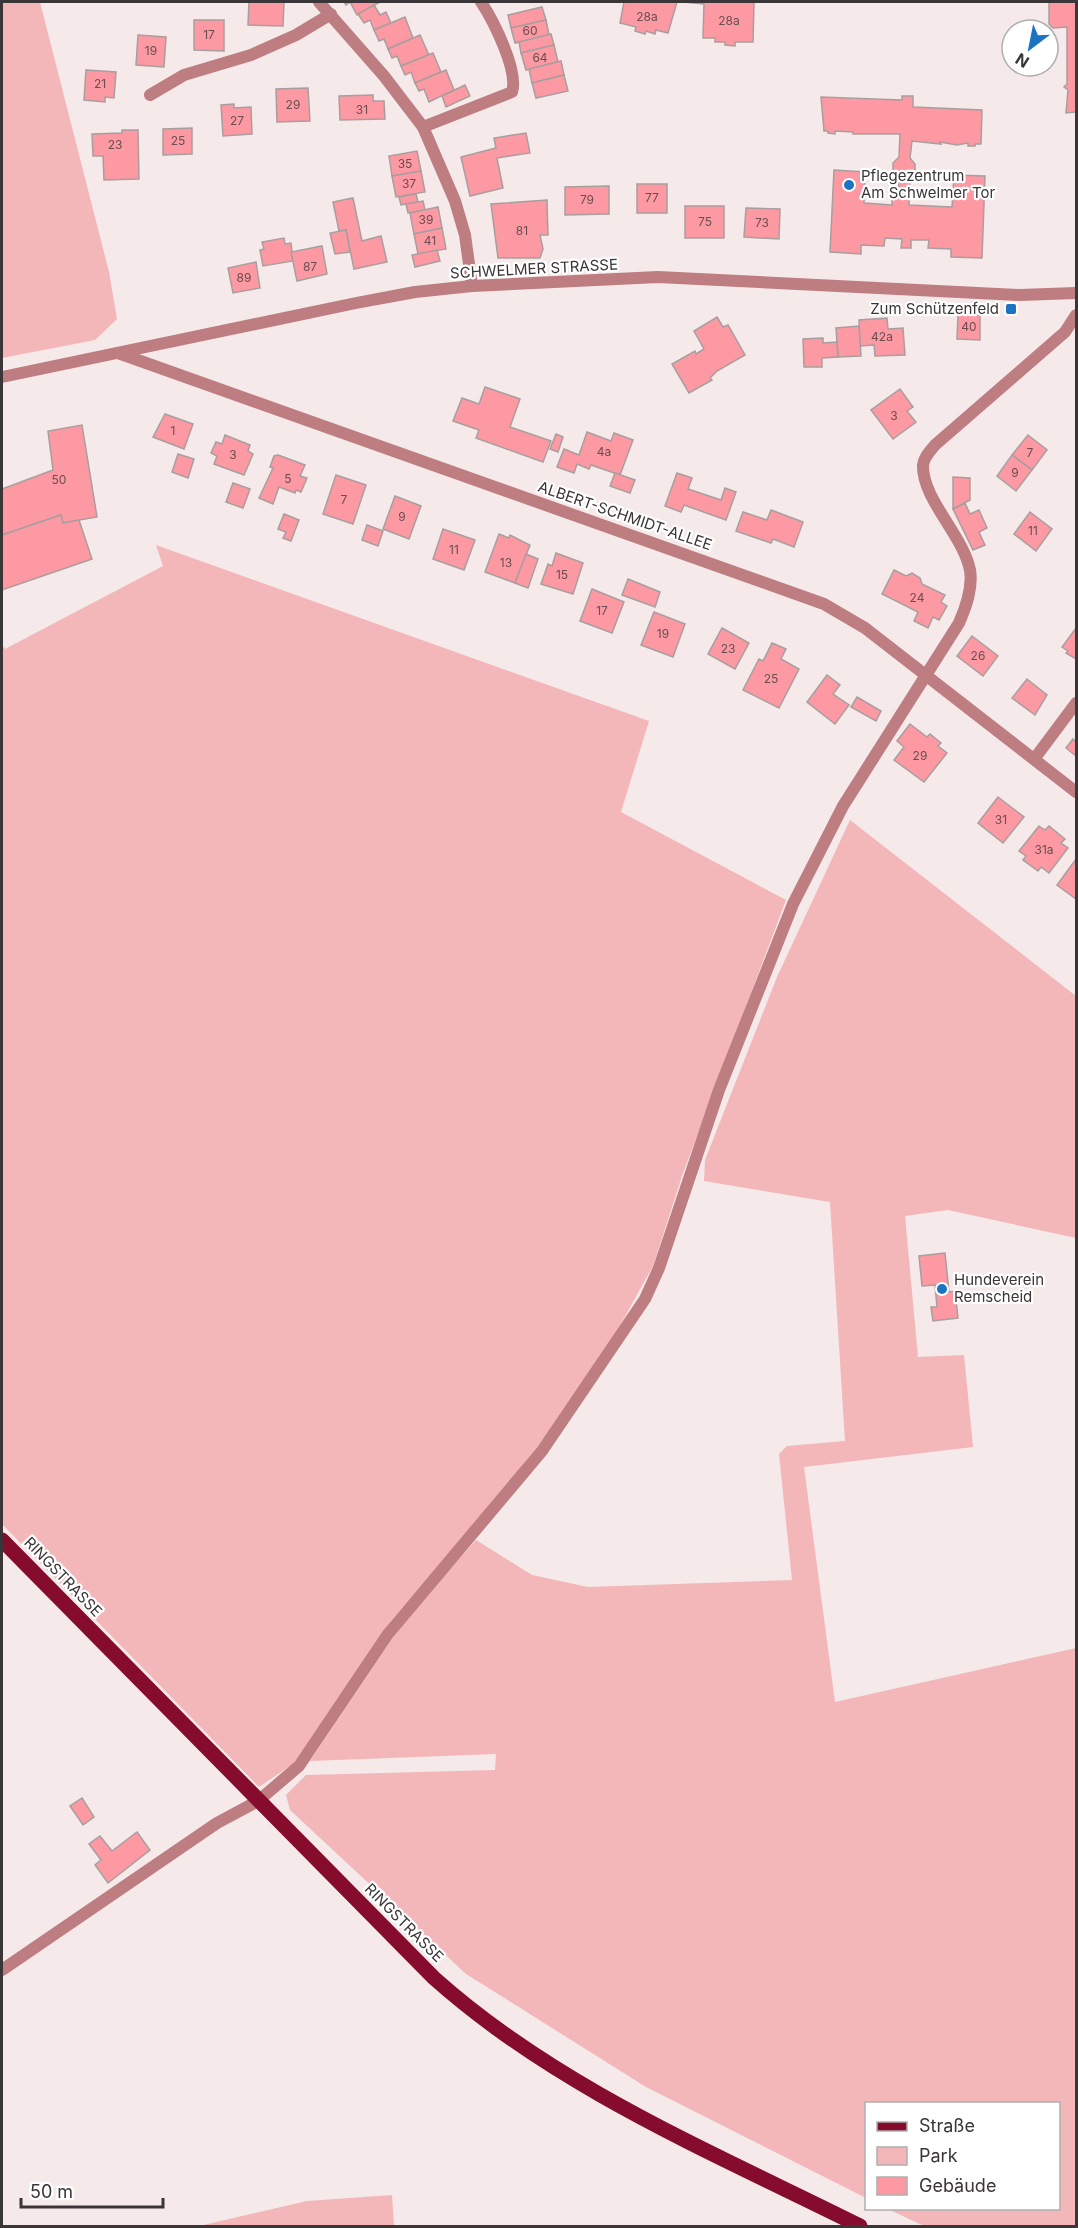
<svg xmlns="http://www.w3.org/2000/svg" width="1078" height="2228" font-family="Inter,sans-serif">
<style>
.green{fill:#f3b7ba}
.building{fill:#fc99a2;stroke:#a99e9f;stroke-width:1.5}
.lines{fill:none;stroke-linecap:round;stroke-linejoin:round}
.minor{stroke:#bd7d81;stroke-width:12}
.tertiary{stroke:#bd7d81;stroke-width:12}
.primary{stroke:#860c2d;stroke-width:15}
.poi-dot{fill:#1b73c1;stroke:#fff;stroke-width:2}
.labels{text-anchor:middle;stroke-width:4.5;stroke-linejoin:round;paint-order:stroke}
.number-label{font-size:12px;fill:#6a4e51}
.poi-label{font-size:15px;fill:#3a3536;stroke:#fff;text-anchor:start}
.street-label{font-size:15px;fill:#3a3536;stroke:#fff}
</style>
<rect width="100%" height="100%" fill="#f5e9e9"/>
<g class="green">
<path d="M2 2H40L109 272 117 319 95 340 2 358Z"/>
<path d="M156 545 649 721 621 812 786 900 682 1176 653 1266 608 1347 533 1455 390 1622 293 1764 259 1787 2 1524V645L5 649 163 566Z"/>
<path d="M850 820 1076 996V1238L948 1210 905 1216 918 1357 964 1355 973 1447 804 1467 835 1702 1076 1648V2226H924L888 2209 1058 2208V2104H866V2198L646 2087 466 1974 290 1810 286 1795 306 1775 495 1770 496 1754 310 1761 406 1618 476 1540 532 1575 588 1587 792 1580 779 1454 787 1446 845 1441 830 1202 704 1181 705 1160 777 977Z"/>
<path d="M392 2195 394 2226H199L307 2201Z"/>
</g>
<g class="building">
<path d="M249 2H284L283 26 248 25Z"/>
<path d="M344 2H380L357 15 350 2 346 5Z"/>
<path d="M624 2H677L668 33 656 30 655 34 646 31 645 34 635 31 636 27 620 23Z"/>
<path d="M683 2H754L753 42H735V46L725 45V42H715V38H703L704 4Z"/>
<path d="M1049 2H1076V112L1066 113 1068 90 1064 87 1067 84V27L1053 28 1049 24Z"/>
<path d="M374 5 380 15 386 12 391 23 374 30 370 20 364 23 358 14Z"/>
<path d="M542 7 546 20 511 28 508 15Z"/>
<path d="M405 17 413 38 388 49 384 39 379 41 374 30Z"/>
<path d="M194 20H224V51L194 50Z"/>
<path d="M546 20 549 35 515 43 511 28Z"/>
<path d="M551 34 554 45 521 53 519 42Z"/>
<path d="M138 35 166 37 164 67 136 65Z"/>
<path d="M420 35 429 55 401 66 397 56 392 58 388 49Z"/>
<path d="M554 45 558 62 526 70 521 53Z"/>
<path d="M433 53 441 72 415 83 411 72 405 75 401 66Z"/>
<path d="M561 61 564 75 532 83 529 69Z"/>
<path d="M86 70 116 72 114 98 105 97V102L84 100Z"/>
<path d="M446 70 454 90 429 102 424 89 419 91 415 83Z"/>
<path d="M564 75 568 91 536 98 532 83Z"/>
<path d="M465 85 470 96 446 107 442 96Z"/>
<path d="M308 88 310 121 277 122 276 89Z"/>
<path d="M373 95V101H384L385 119 340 120 339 96Z"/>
<path d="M902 96H913V107L982 110 981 144H975V146H968V143L957 145 940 142 941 144 912 141 910 158 915 164V172L910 177 909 205 952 207 954 175 985 176 982 258 951 257V249L928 248 929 240H911V248H901L902 239 885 238 884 246 861 245V254L830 252 834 170 865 172 864 203 892 205V193H898L899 176 893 170V163L899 157 900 134H853V132L835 131V134L828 133V131H824L821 97 902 100Z"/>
<path d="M234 104V108L251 107 252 134 223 136 221 105Z"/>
<path d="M192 128V154L163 155V129Z"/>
<path d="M122 130H138L139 179 104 180 103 156H93L92 134 122 133Z"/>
<path d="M526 133 530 153 497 158 503 188 470 196 461 157 496 148 494 138Z"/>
<path d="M417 151 421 171 392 176 389 156Z"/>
<path d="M421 171 425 192 396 197 392 176Z"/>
<rect x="637" y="184" width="30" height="29"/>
<path d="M609 186V214L565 215V187Z"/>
<path d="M416 194 418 202 401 205 399 197Z"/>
<path d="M353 198 362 241 381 236 387 262 354 269 346 230 339 231 333 202Z"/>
<path d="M547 200 548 235H540L543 249 540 258H498L491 204Z"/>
<path d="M423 201 425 210 408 213 406 204Z"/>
<rect x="685" y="206" width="39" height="32"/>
<path d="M438 207 442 228 414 234 410 213Z"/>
<path d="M746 208 780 209 779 239 744 237Z"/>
<path d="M442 228 446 249 418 254 414 234Z"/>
<path d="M346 230 350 252 335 254 330 233Z"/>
<path d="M284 238 285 244 291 243 293 261 263 266 260 250 264 249 262 242Z"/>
<path d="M322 246 327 274 297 281 291 252Z"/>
<path d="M437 250 440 261 415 267 412 255Z"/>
<path d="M256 262 260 288 233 293 228 268Z"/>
<path d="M958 315H980V340L957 339Z"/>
<path d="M717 317 723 327 728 325 745 355 717 371 710 378 712 380 689 393 672 364 695 351 696 354 704 349 694 331Z"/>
<path d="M887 318 888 329 903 328 905 355 875 356 874 345 860 346 859 320Z"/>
<path d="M859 326 861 356 838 357 836 328Z"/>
<path d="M823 338V343L837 342 838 357 822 358V367H804L803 339Z"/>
<path d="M485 387 520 399 510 427 551 441 543 462 476 438 479 430 453 421 462 398 479 404Z"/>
<path d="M900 389 913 407 907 411 916 422 893 439 871 410Z"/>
<path d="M165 414 193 424 184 449 153 437Z"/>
<path d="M82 425 97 517 63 523 61 515 2 535V489L53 470 48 431Z"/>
<path d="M587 432 611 441 614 433 633 440 620 475 591 465 589 469 577 464 574 473 557 467 564 449 579 455Z"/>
<path d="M556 434 563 437 558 452 550 449Z"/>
<path d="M225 435 250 445 248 451 253 454 244 475 214 464 217 456 211 453 216 442 222 444Z"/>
<path d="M1028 435 1047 450 1032 470 1012 455Z"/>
<path d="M178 454 194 459 188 478 172 472Z"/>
<path d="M278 455 305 465 300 476 307 478 301 492 296 490 295 493 279 487 273 504 259 498 273 468 270 467 274 456Z"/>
<path d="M1012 455 1032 470 1016 491 997 476Z"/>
<path d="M615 473 635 480 630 493 610 486Z"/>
<path d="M677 473 692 478 688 489 721 500 725 488 736 492 726 520 684 505 681 512 665 506Z"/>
<path d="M336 475 366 485 353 524 323 514Z"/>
<path d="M953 477 970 478V500L953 509Z"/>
<path d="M233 483 250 489 243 508 226 502Z"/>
<path d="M395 496 421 506 409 539 383 529Z"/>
<path d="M965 503 970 514 979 510 987 528 979 532 985 545 973 550 953 509Z"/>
<path d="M771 510 803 522 794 547 773 539 771 543 736 531 743 512 767 520Z"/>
<path d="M1030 512 1052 529 1036 551 1014 534Z"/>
<path d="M284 514 299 520 291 541 283 538 286 532 278 529Z"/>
<path d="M61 515 63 523 79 520 92 559 2 590V535Z"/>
<path d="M367 525 383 531 378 546 362 540Z"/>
<path d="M443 529 475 540 464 570 433 559Z"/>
<path d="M499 534 509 538 510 535 530 545 515 583 485 572Z"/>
<path d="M556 553 583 563 573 594 541 584 548 564 552 566Z"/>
<path d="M526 554 538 559 528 588 515 583Z"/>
<path d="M894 570 906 576 912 573 920 578 922 584 945 595 941 602 947 606 939 620 933 617 928 628 914 621 918 612 882 594Z"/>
<path d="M628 579 660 592 655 607 622 595Z"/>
<path d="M592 589 624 602 612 633 580 621Z"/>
<path d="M654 612 685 624 673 657 641 645Z"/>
<path d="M722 628 749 643 735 669 708 654Z"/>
<path d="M1076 628V659L1066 653 1068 651 1062 647Z"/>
<path d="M972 636 998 656 983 676 957 656Z"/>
<path d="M772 643 786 649 781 659 799 669 779 708 743 690 759 659 763 661Z"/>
<path d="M827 675 840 685 833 694 849 705 835 724 807 702Z"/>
<path d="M1027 679 1047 695 1035 715 1012 698Z"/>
<path d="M857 697 881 711 876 721 851 707Z"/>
<path d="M910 724 927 737 930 734 941 743 938 746 947 753 924 782 894 760 904 747 897 741Z"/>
<path d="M1073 739 1076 742V756L1066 748Z"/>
<path d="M998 797 1024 817 1003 843 978 823Z"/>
<path d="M1039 826 1045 830 1049 826 1065 839 1061 843 1068 848 1049 873 1041 867 1038 871 1023 860 1026 856 1019 851Z"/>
<path d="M1076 859V899L1057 885Z"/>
<path d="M945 1253 949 1292 955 1291 958 1318 933 1321 931 1307H937L935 1285 922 1286 919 1256Z"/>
<path d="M82 1798 94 1817 83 1825 70 1806Z"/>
<path d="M137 1832 150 1850 108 1883 95 1865 101 1860 89 1844 100 1836 112 1851Z"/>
</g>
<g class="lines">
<g class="minor">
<path d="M319 2 384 76 423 127 455 201 465 235 472 286"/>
<path d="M150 95 184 75 251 55 296 35 331 14"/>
<path d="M423 127 512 92C519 71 493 20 481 2"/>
<path d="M118 353 824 604 865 628 1076 792"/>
<path d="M1035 758 1076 703"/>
<path d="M2 1970 217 1823 258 1801 299 1766 388 1634 542 1451 645 1299 659 1268 719 1090 793 904 843 806 959 623C966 607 973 588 970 570 963 535 922 499 923 465 924 457 930 451 935 445L1065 332 1076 315"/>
</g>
<path class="tertiary" d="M2 377 356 303 415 292 472 286 658 277 1020 295 1076 293"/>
<path class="primary" d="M2 1540 434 1978C557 2088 714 2153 860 2226"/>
</g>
<g class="poi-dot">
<circle cx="849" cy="185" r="6"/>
<rect x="1005" y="303" width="12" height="12" rx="3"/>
<circle cx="942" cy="1289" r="6"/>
</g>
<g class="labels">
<g class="number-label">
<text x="647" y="21">28a</text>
<text x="729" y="25">28a</text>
<text x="530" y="35">60</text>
<text x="209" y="39">17</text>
<text x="151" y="55">19</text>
<text x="540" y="62">64</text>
<text x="100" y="88">21</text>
<text x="293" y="109">29</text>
<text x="362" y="114">31</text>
<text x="237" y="125">27</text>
<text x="178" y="145">25</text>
<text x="115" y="149">23</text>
<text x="405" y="168">35</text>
<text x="409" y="188">37</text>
<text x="652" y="202">77</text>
<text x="587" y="204">79</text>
<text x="426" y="224">39</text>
<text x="705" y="226">75</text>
<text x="762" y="227">73</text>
<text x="522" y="235">81</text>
<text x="430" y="245">41</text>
<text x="310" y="271">87</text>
<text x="244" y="282">89</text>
<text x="969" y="331">40</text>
<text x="882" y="341">42a</text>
<text x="894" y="420">3</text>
<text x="173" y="435">1</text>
<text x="604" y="456">4a</text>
<text x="1030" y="457">7</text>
<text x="233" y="459">3</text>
<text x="1015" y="477">9</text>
<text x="288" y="483">5</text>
<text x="59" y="484">50</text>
<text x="344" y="504">7</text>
<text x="402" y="521">9</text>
<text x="1033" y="535">11</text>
<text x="454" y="554">11</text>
<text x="506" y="567">13</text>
<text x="562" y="579">15</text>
<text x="917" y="602">24</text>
<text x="602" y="615">17</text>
<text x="663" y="638">19</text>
<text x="728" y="653">23</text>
<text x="978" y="660">26</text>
<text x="771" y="683">25</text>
<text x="920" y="760">29</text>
<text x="1001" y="824">31</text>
<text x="1044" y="854">31a</text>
</g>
<g class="poi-label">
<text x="861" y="181">Pflegezentrum<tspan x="861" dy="17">Am Schwelmer Tor</tspan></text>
<text x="999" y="314" text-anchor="end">Zum Schützenfeld</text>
<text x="954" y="1285">Hundeverein<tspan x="954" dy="17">Remscheid</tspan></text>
</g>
<g class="street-label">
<text transform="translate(534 269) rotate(-3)" y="5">SCHWELMER STRASSE</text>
<text transform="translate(625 516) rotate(19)" y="5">ALBERT-SCHMIDT-ALLEE</text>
<text transform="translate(63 1577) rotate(46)" y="5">RINGSTRASSE</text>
<text transform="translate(404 1923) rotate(45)" y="5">RINGSTRASSE</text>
</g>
</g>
<rect width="1078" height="2228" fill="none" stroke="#3a3536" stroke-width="6"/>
<rect x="865" y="2102" width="195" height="108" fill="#ffffff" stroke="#b0aeaf" stroke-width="1.5"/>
<rect x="877" y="2122" width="30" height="9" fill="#860c2d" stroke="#b0aeaf" stroke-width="1.5"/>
<text x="919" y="2132" font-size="18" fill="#3a3536">Straße</text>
<rect x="877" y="2147" width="30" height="18" fill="#f3b7ba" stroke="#b0aeaf" stroke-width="1.5"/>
<text x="919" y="2162" font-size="18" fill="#3a3536">Park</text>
<rect x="877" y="2177" width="30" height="18" fill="#fc99a2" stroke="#b0aeaf" stroke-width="1.5"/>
<text x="919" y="2192" font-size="18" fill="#3a3536">Gebäude</text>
<g transform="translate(1030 48) rotate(212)"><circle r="28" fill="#ffffff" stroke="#b0aeaf" stroke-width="1.5"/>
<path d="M0-4.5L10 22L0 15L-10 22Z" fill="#1b73c1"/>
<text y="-9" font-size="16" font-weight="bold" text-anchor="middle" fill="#3a3536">N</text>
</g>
<path d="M21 2198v9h142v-9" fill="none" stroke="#3a3536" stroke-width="3"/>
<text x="30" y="2198" font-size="18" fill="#3a3536" stroke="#ffffff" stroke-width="4.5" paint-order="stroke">50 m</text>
</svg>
